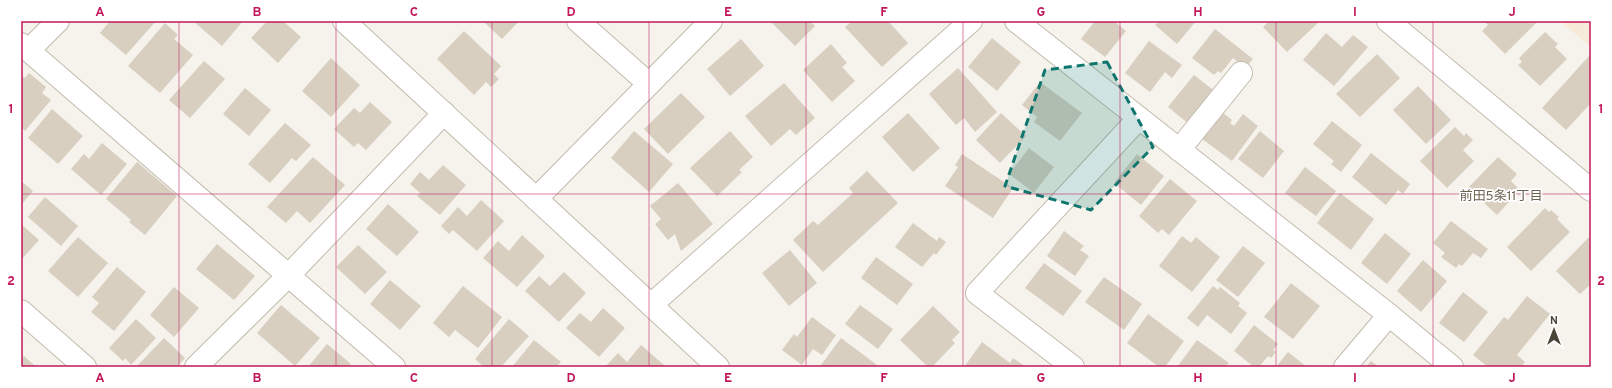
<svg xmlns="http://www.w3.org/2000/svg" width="1612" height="388" font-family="Overpass,'Noto Sans JP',sans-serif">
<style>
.commercial{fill:#f7ead8}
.building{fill:#d8cfc1}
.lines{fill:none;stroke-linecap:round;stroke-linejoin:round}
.minor-casing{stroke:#c2bbae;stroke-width:24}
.minor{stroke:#fff;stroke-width:22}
.marked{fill:#0f766e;fill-opacity:0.2;stroke:#0f766e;stroke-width:3;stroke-dasharray:8 5;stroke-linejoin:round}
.grid{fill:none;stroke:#c2185b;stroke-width:1;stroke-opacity:0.55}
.labels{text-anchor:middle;stroke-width:3.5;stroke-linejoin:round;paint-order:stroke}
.neighbourhood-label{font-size:13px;fill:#6e6250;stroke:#fff}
.neatline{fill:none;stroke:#c2185b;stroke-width:1.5}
.grid-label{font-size:13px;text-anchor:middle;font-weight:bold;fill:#c2185b}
</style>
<rect width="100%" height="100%" fill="#f6f3ec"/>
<path class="commercial" d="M1560 21H1591V47Z"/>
<g class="building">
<path d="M110 21H156L126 55 100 33Z"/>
<path d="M193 21H243L222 46Z"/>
<path d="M267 21H283L301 37 278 63 251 38Z"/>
<path d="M483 21H519L502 39Z"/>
<path d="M770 21H810L815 26 795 46Z"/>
<path d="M852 21H888L908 43 882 67 845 27Z"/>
<path d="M1095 21H1114L1126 31 1105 57 1081 39Z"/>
<path d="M1159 21H1196L1177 44 1155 25Z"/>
<path d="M1269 21H1320L1287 52 1263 27Z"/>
<path d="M1484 21H1538L1505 54 1482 31 1488 25Z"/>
<path d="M165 23 178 35 174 39 193 55 160 93 128 66Z"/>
<path d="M1215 29 1253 59 1245 68 1233 58 1221 73 1218 71 1214 75 1192 58Z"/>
<path d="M464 31 501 66 494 74 499 79 491 87 486 82 474 95 437 59Z"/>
<path d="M1545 32 1558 44 1555 47 1567 59 1540 86 1518 65 1522 62 1519 58Z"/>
<path d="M1326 33 1342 47 1353 35 1368 47 1334 86 1303 60Z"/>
<path d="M992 38 1021 62 997 91 968 67Z"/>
<path d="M741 39 764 66 730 96 707 69Z"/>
<path d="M1149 41 1182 65 1172 78 1165 72 1150 92 1125 73Z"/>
<path d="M831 44 847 63 842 67 855 81 832 102 803 70Z"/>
<path d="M1377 54 1400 78 1360 117 1336 94Z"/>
<path d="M1589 56 1591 58V103L1566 130 1542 108Z"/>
<path d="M331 58 360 85 331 117 302 91Z"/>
<path d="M204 61 225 79 190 118 169 100Z"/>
<path d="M958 68 997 112 975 132 964 118 956 125 929 94Z"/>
<path d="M29 73 46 87 42 93 51 100 25 131 21 127V75L25 78Z"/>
<path d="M1194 75 1216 92 1190 125 1168 107Z"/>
<path d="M1040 82 1082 113 1060 141 1034 122 1037 117 1022 105Z"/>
<path d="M784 83 815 118 796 135 790 129 771 146 745 116Z"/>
<path d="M1418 86 1451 120 1426 144 1393 110Z"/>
<path d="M245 88 271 110 249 136 223 114Z"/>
<path d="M681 93 705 117 668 154 644 129Z"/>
<path d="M370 102 392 122 366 150 358 143 354 147 334 129 354 108 360 113Z"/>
<path d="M52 109 83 136 58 164 28 138Z"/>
<path d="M1218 109 1232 120 1230 123 1234 126 1243 114 1258 126 1232 161 1198 136Z"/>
<path d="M908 113 940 148 913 172 882 137Z"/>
<path d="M1001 113 1026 136 1000 163 976 140Z"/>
<path d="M1332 121 1362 145 1341 172 1331 164 1334 161 1313 144Z"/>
<path d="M285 123 311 145 296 161 292 158 270 183 248 164Z"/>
<path d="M1455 127 1464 136 1466 133 1473 140 1463 150 1474 161 1447 188 1420 161Z"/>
<path d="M634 131 673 164 649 192 611 158Z"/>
<path d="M730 131 753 157 739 170 742 172 717 196 690 168Z"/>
<path d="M1260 131 1284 151 1263 178 1238 159Z"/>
<path d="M102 143 127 164 101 195 71 169 84 154 89 159Z"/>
<path d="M1029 148 1054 167 1034 193 1009 174Z"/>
<path d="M1371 153 1410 184 1403 194 1398 190 1386 205 1352 177Z"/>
<path d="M962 154 1013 188 993 218 945 186 958 167 955 165Z"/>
<path d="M1137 154 1164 176 1141 205 1114 183Z"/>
<path d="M313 157 345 185 310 223 297 211 286 223 267 207Z"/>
<path d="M1498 157 1517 174 1511 181 1520 190 1497 215 1468 188Z"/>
<path d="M137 162 177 196 145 235 129 222 131 220 106 199Z"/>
<path d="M443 165 466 185 440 215 417 196 420 193 410 184 420 172 429 180Z"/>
<path d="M1305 167 1336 191 1316 216 1285 193Z"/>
<path d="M867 171 898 203 823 272 793 240 813 221 818 225 853 193 849 188Z"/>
<path d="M1170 179 1197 201 1169 235 1162 229 1158 233 1139 216Z"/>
<path d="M21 181 33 191 21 205Z"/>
<path d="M678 183 713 224 681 251 675 234 668 240 655 224 661 219 650 206Z"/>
<path d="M1340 193 1374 219 1351 250 1317 223Z"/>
<path d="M45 197 78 226 61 246 28 217Z"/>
<path d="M481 200 504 221 477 251 453 230 449 234 441 226 458 207 467 216Z"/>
<path d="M388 204 419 232 397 256 366 229Z"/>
<path d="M1545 208 1549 212 1551 210 1559 217 1557 219 1570 232 1531 271 1507 247Z"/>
<path d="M1451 221 1488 249 1481 258 1473 253 1462 266 1459 264 1456 268 1441 257 1445 253 1433 243Z"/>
<path d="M913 223 937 241 939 237 946 242 936 255 934 253 922 267 895 247Z"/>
<path d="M21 224 39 240 21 260Z"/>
<path d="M1064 231 1084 246 1080 250 1089 256 1075 276 1047 256Z"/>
<path d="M1385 233 1411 254 1387 284 1361 263Z"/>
<path d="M522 235 545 256 517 287 483 258 498 241 509 251Z"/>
<path d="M1591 235V284L1580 294 1556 271Z"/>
<path d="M1182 236 1191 243 1196 237 1220 257 1192 292 1159 266Z"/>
<path d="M78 237 108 263 78 297 48 271Z"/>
<path d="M217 244 255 276 234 300 196 269Z"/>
<path d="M358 245 387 272 365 294 336 267Z"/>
<path d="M1243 246 1265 263 1238 297 1216 280Z"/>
<path d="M790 250 817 283 789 306 762 273Z"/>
<path d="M876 257 913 284 897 305 861 278Z"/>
<path d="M1423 260 1447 281 1421 312 1397 291Z"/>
<path d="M1044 263 1082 291 1063 316 1025 288Z"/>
<path d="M117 267 146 292 114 331 91 312 99 303 92 297Z"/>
<path d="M564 272 586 293 559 322 525 291 539 276 550 286Z"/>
<path d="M1104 277 1142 304 1124 330 1085 302Z"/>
<path d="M390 280 421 306 400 330 370 304Z"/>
<path d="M1291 283 1320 306 1293 339 1264 317Z"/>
<path d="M463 286 502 317 478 348 455 330 449 337 433 323Z"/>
<path d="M1213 286 1218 290 1220 287 1240 303 1238 306 1247 313 1231 334 1207 315 1198 327 1187 318Z"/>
<path d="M174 287 199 308 174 337 150 315Z"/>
<path d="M1463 292 1488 312 1464 342 1439 323Z"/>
<path d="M1527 296 1550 314 1517 355 1525 362 1521 367H1488L1473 355 1504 317 1508 320Z"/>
<path d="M281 305 320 338 295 366 257 333Z"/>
<path d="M860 305 893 329 878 349 845 324Z"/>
<path d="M933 306 960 332 952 340 955 343 932 367H928L900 340Z"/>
<path d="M603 308 625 328 599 357 566 328 580 313 591 322Z"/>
<path d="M1148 314 1184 341 1165 367H1159L1127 343Z"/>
<path d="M812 317 836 335 822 355 813 349 802 365 782 350 794 334 797 337Z"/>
<path d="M136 319 156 338 131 365 125 358 123 361 109 348Z"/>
<path d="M509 319 529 336 501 367H484L475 359Z"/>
<path d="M1254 325 1278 344 1273 350 1276 352 1271 358 1268 356 1259 367H1254L1234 351Z"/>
<path d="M164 338 185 358 177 367H136Z"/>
<path d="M841 338 877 365 875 367H824L821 365Z"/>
<path d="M534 340 561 362 556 367H512Z"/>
<path d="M1197 340 1229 363 1225 367H1177Z"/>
<path d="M982 342 1010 363 1013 358 1026 367H964Z"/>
<path d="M327 344 351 364 348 367H308Z"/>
<path d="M641 345 665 366 664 367 606 366 618 353 627 362Z"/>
<path d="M1288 352 1307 367H1276Z"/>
<path d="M24 356 36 367H21V359Z"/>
<path d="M1371 361 1379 367H1366Z"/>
</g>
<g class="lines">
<g class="minor-casing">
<g id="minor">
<path d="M344 21 718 367"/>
<path d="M578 21 649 84"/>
<path d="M1016 21 1389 315 1452 367"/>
<path d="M1388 21 1591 190"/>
<path d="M21 44 394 367"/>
<path d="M29 50 58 21"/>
<path d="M1179 150 1241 73"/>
<path d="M536 199 711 21"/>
<path d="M651 305 971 21"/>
<path d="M21 311 85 367"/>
<path d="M196 367 288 276 444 113"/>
<path d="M1073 367 977 293 1139 118"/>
<path d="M1345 367 1389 315"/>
</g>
</g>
<use href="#minor" class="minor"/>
</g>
<path class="marked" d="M1107 62 1153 147 1091 210 1005 186 1045 70Z"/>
<path class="grid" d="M179 21V367M336 21V367M492 21V367M649 21V367M806 21V367M963 21V367M1120 21V367M1276 21V367M1433 21V367M21 194H1591"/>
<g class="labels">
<g class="neighbourhood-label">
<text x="1501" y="200">前田5条11丁目</text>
</g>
</g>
<rect width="1612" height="388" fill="none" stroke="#ffffff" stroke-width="44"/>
<g transform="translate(1554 330)" stroke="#ffffff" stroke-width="3" paint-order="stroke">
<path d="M0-3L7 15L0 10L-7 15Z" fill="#4b4439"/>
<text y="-6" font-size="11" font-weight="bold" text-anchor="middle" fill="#4b4439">N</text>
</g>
<rect x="22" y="22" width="1568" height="344" class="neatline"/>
<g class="grid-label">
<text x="100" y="16">A</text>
<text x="257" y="16">B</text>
<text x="414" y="16">C</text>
<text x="571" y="16">D</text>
<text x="728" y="16">E</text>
<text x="884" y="16">F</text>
<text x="1041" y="16">G</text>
<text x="1198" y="16">H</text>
<text x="1355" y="16">I</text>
<text x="1512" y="16">J</text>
<text x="11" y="113">1</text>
<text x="1601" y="113">1</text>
<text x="11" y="285">2</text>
<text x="1601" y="285">2</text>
<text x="100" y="382">A</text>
<text x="257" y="382">B</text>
<text x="414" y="382">C</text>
<text x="571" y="382">D</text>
<text x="728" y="382">E</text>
<text x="884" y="382">F</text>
<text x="1041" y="382">G</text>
<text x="1198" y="382">H</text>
<text x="1355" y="382">I</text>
<text x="1512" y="382">J</text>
</g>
</svg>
